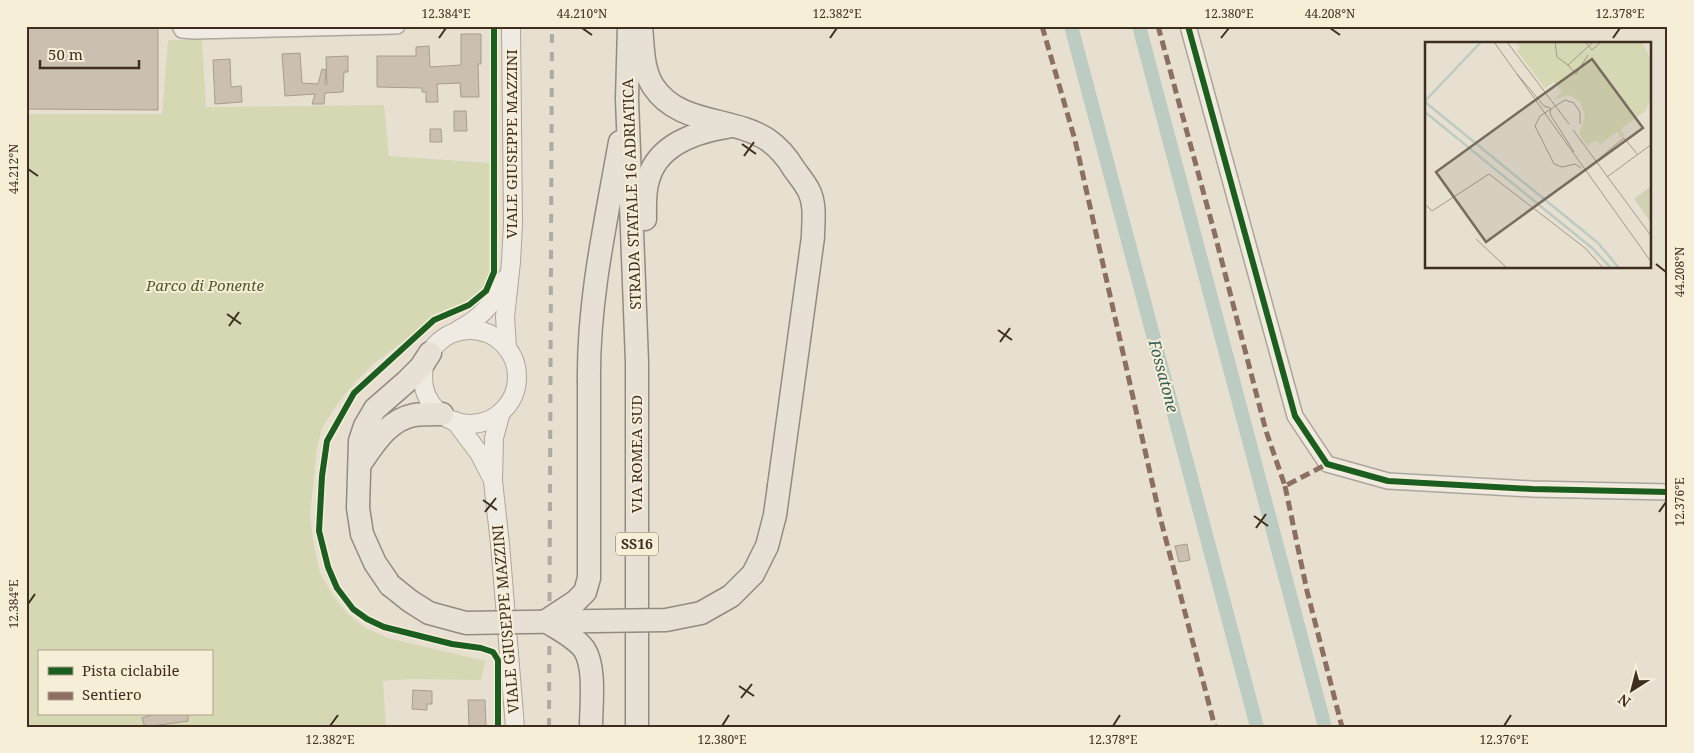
<svg xmlns="http://www.w3.org/2000/svg" width="1694" height="753" font-family="'Noto Serif',serif">
<style>
.green{fill:#d6d7b3;fill-rule:evenodd}
.lines{fill:none;stroke-linecap:round;stroke-linejoin:round}
.canal{stroke:#bcccc2;stroke-width:14}
.building{fill:#cbbfb2;stroke:#a89c90}
.minor-casing{stroke:#ada599;stroke-width:18}
.tertiary-casing{stroke:#ada599;stroke-width:20}
.primary-casing{stroke:#928b80;stroke-width:25}
.minor{stroke:#efebe3;stroke-width:15}
.tertiary{stroke:#efebe3;stroke-width:18}
.primary{stroke:#e6e1d4;stroke-width:22}
.rail{stroke:#afaaa2;stroke-width:4;stroke-dasharray:9 9;stroke-linecap:butt}
.primary-bridge-casing{stroke:#928b80;stroke-width:25;stroke-linecap:butt}
.primary-bridge{stroke:#e6e1d4;stroke-width:22}
.quiet{stroke:#8d6e63;stroke-width:5;stroke-dasharray:10 5;stroke-linecap:butt}
.cycleway-casing{stroke:#f7eed8;stroke-width:9}
.cycleway{stroke:#1b5e20;stroke-width:6}
.ticks{fill:none;stroke:#3d2e20;stroke-width:2}
.labels{text-anchor:middle;stroke-width:4;stroke-linejoin:round;paint-order:stroke}
.shield{fill:#f7eed8;stroke:#756857;stroke-width:1}
.shield-label{font-size:14px;font-weight:bold;fill:#3d2e20}
.street-label{font-size:15px;fill:#3d2e20;stroke:#f7eed8}
.park-label{font-size:15px;font-style:italic;fill:#4d5a26;stroke:#f7eed8}
.water-label{font-size:16px;font-style:italic;fill:#2f5d5a;stroke:#f7eed8}
.inset-river{fill:none;stroke:#bcccc2;stroke-width:2.5}
.inset-road{fill:none;stroke:#a3998a;stroke-width:1}
.view{fill:#786c5e;fill-opacity:0.15;stroke:#786c5e;stroke-width:2.5}
.inset-edge{fill:none;stroke:#3d2e20;stroke-width:2.5}
.neatline{fill:none;stroke:#3d2e20;stroke-width:2}
.ticks-label{font-size:12px;text-anchor:middle;fill:#3d2e20}
</style>
<rect width="100%" height="100%" fill="#e7e0d1"/>
<path class="green" d="M168 40H202L206 107 384 105 389 156 490 163 492 272 484 291 468 303 434 318 372 365 349 389 332 412 322 428 317 448 310 515 314 546 320 573 332 594 346 612 364 627 388 638 485 661 481 680 411 679 383 681 386 727H26V114H162ZM39 652H211V714H39Z"/>
<g class="lines">
<g class="canal">
<path d="M1071 26 1257 727"/>
<path d="M1139 26 1325 727"/>
</g>
</g>
<g class="building">
<path d="M26 26H158V110L26 109Z"/>
<path d="M461 34H481V64H478L479 97H461L460 83 437 84 438 102H426V92H422V88L377 87V56H416V47L429 46 430 67 461 65Z"/>
<path d="M300 53 302 83 318 84 322 69 326 70 325 84H327L326 57 348 56V72H344L343 92 325 93 324 104H312L315 94 285 96 282 54Z"/>
<path d="M230 59 231 87 241 86 242 102 215 104 213 60Z"/>
<path d="M454 111H466L467 131H454Z"/>
<path d="M430 129H441L442 142H430Z"/>
<path d="M1187 544 1190 560 1179 562 1175 546Z"/>
<path d="M413 690 432 691V704H427V710L412 709Z"/>
<path d="M468 700H485L486 727H469Z"/>
<path d="M155 714H188V721L145 727 142 718Z"/>
</g>
<g class="lines">
<g class="minor-casing">
<g id="minor">
<path d="M180 26 182 30 194 31 397 26"/>
<path d="M1188 26 1295 416 1327 464 1388 481 1532 489 1668 492"/>
</g>
</g>
<g class="tertiary-casing">
<g id="tertiary">
<path d="M458 330C480 319 495 303 505 279"/>
<circle cx="470" cy="377" r="47"/>
<path d="M507 347 505 317 511 262 513 224 511 26"/>
<path d="M501 412 494 438 493 481 500 544 515 727"/>
<path d="M455 421 479 453 492 478"/>
</g>
</g>
<g class="primary-casing">
<g id="primary">
<path d="M629 26 627 99 637 362V727"/>
<path d="M641 26C643 45 642 69 653 86 679 126 732 116 768 140 778 147 788 159 794 169 799 176 805 183 809 191 816 205 813 222 813 237L779 486"/>
<path d="M645 219C645 206 644 192 648 180 657 145 696 132 727 127"/>
<path d="M589 380C588 300 606 221 620 142"/>
<path d="M360 464C374 444 388 420 414 415 423 414 433 414 442 414"/>
<path d="M390 585 375 563 362 534 358 508 360 441 365 426 375 409 406 382 421 367 430 353"/>
</g>
</g>
<use href="#minor" class="minor"/>
<use href="#tertiary" class="tertiary"/>
<use href="#primary" class="primary"/>
<path class="rail" d="M549 727 552 26"/>
<g class="primary-bridge-casing">
<g id="primary-bridge">
<path d="M390 585 410 601 429 613 466 623 666 620 701 613 731 596 753 574 767 546 775 515 779 486"/>
<path d="M546 621 575 602 585 592 589 578V380"/>
<path d="M546 621C558 629 575 637 584 649 596 667 591 705 591 727"/>
</g>
</g>
<use href="#primary-bridge" class="primary-bridge"/>
<g class="quiet">
<path d="M1042 26 1075 140 1160 517 1215 727"/>
<path d="M1158 26 1214 231 1266 431 1285 486 1327 464"/>
<path d="M1285 486 1307 591 1342 727"/>
</g>
<g class="cycleway-casing">
<g id="cycleway">
<path d="M494 26V272L486 291 469 305 434 320 354 393 327 441 322 476 319 531 328 567 337 588 353 609 367 619 384 627 452 644 481 648 493 652 498 660V727"/>
<path d="M1188 26 1295 416 1327 464 1388 481 1532 489 1668 492"/>
</g>
</g>
<use href="#cycleway" class="cycleway"/>
</g>
<path class="ticks" d="M582 28 592 35M1330 28 1340 35M439 38 446 28M830 38 837 28M1221 38 1229 28M1613 38 1620 28M742 144 756 154M744 156 754 142M28 169 38 176M1656 264 1666 272M227 314 241 324M229 326 239 312M998 330 1012 340M1000 342 1010 328M483 500 497 510M485 512 496 498M1659 512 1666 502M1254 516 1268 526M1256 528 1266 514M28 604 35 594M739 686 754 696M741 698 752 684M330 726 338 715M722 726 729 715M1113 726 1120 715M1504 726 1511 715"/>
<g class="labels">
<rect class="shield" x="616" y="532.5" width="42" height="23" rx="4"/>
<g class="shield-label">
<text x="637" y="549">SS16</text>
</g>
<g class="street-label">
<text transform="translate(512 144) rotate(-90)" y="5">VIALE GIUSEPPE MAZZINI</text>
<text transform="translate(632 194) rotate(-92)" y="5">STRADA STATALE 16 ADRIATICA</text>
<text transform="translate(637 454) rotate(-90)" y="5">VIA ROMEA SUD</text>
<text transform="translate(506 619) rotate(-95)" y="5">VIALE GIUSEPPE MAZZINI</text>
</g>
<g class="park-label">
<text x="205" y="291">Parco di Ponente</text>
</g>
<g class="water-label">
<text transform="translate(1164 376) rotate(75)" y="6">Fossatone</text>
</g>
</g>
<g transform="translate(1425 42)">
<rect width="226" height="226" fill="#e7e0d1"/>
<path d="M90 0H217L226 17V58L219 70 196 87 200 94 197 96 192 90 175 102 171 98 162 104 154 92 160 74 155 60 145 53 129 58 137 49 129 40 120 46 92 9 95 6Z" fill="#d6d7b3"/>
<path d="M226 144 227 181H226L209 157Z" fill="#d1d1b3"/>
<path class="inset-river" d="M0 59 56 0M0 60 173 201 194 226M0 70 167 206 186 226"/>
<path class="inset-road" d="M69 0 227 221M82 0 144 82M130 0 132 15 143 23 168 0M160 0 167 8 176 0M143 23 151 32 163 13M92 32 119 64 125 66M126 66 125 72 149 110M155 82V70L149 61 140 58 115 74 110 84 129 122 137 125 150 122 156 126M148 88 227 195M170 120 199 96 213 113M182 135 227 102M0 162 7 169 64 132 160 206 178 226M51 197 82 226"/>
<path class="view" d="M167 17 218 86 61 200 11 130Z"/>
<rect width="226" height="226" class="inset-edge"/>
</g>
<rect width="1694" height="753" fill="none" stroke="#f7eed8" stroke-width="55"/>
<rect x="38" y="650" width="175" height="65" fill="#f7eed8" stroke="#ada18e"/>
<rect x="48" y="667" width="25" height="8" fill="#1b5e20" stroke="#ada18e"/>
<text x="82" y="676" font-size="15" fill="#3d2e20">Pista ciclabile</text>
<rect x="48" y="692" width="25" height="8" fill="#8d6e63" stroke="#ada18e"/>
<text x="82" y="700" font-size="15" fill="#3d2e20">Sentiero</text>
<g transform="translate(1632 690) rotate(216)" stroke="#f7eed8" stroke-width="4" paint-order="stroke">
<path d="M0-4L9 19L0 12L-9 19Z" fill="#3d2e20"/>
<text y="-8" font-size="14" font-weight="bold" text-anchor="middle" fill="#3d2e20">N</text>
</g>
<path d="M40 60v8h99v-8" fill="none" stroke="#3d2e20" stroke-width="2.5"/>
<text x="48" y="60" font-size="15" fill="#3d2e20" stroke="#f7eed8" stroke-width="4" paint-order="stroke">50 m</text>
<rect x="28" y="28" width="1638" height="698" class="neatline"/>
<g class="ticks-label">
<text x="446" y="18">12.384°E</text>
<text x="582" y="18">44.210°N</text>
<text x="837" y="18">12.382°E</text>
<text x="1229" y="18">12.380°E</text>
<text x="1330" y="18">44.208°N</text>
<text x="1620" y="18">12.378°E</text>
<text transform="translate(14 169) rotate(-90)" y="4">44.212°N</text>
<text transform="translate(1680 272) rotate(-90)" y="4">44.208°N</text>
<text transform="translate(1680 502) rotate(-90)" y="4">12.376°E</text>
<text transform="translate(14 604) rotate(-90)" y="4">12.384°E</text>
<text x="330" y="744">12.382°E</text>
<text x="722" y="744">12.380°E</text>
<text x="1113" y="744">12.378°E</text>
<text x="1504" y="744">12.376°E</text>
</g>
</svg>
